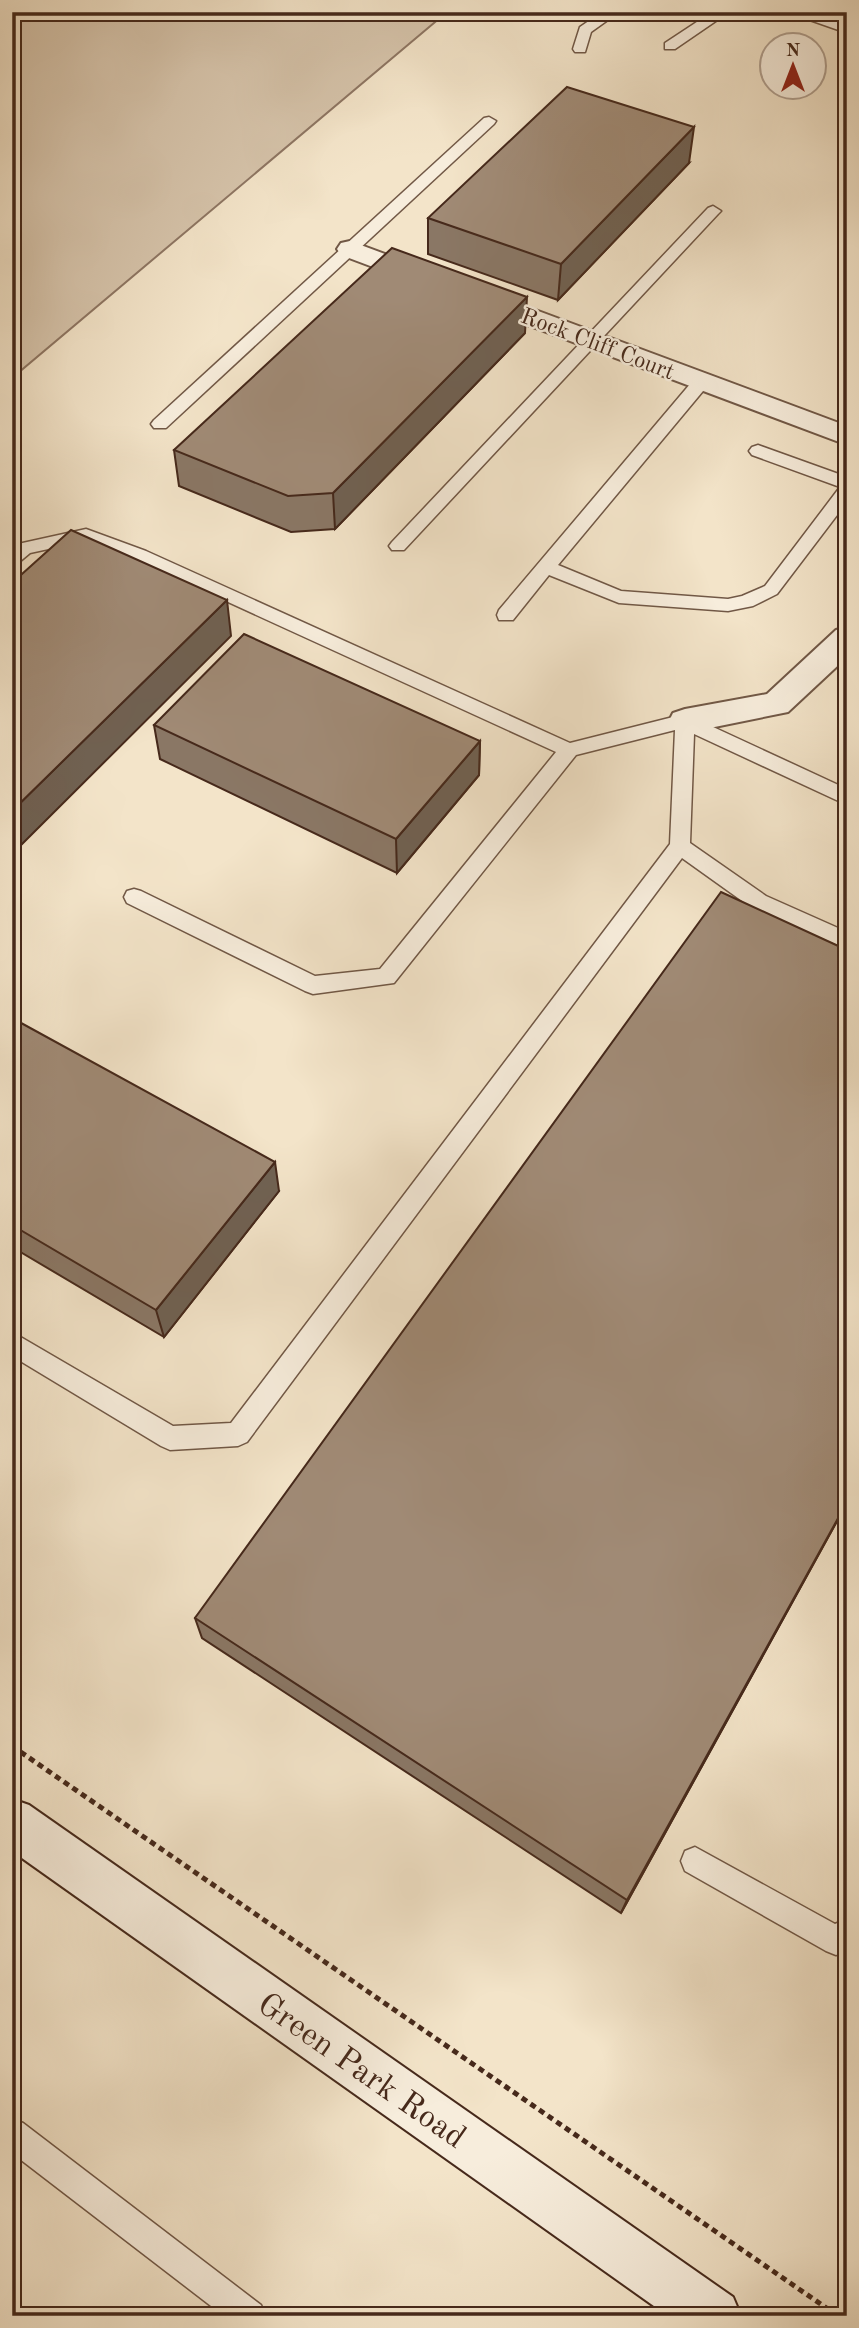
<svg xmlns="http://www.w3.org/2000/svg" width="859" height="2328" font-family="'Old Standard TT',serif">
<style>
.green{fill:#d6c4ab;stroke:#8e7663;stroke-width:2}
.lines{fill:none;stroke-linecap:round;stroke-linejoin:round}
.lane-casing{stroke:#715846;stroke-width:3}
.street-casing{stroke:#715846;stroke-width:4}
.secondary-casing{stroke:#46291b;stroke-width:4}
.path{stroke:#46291b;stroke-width:5;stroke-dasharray:6 4.5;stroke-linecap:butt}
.lane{fill:#f7eddc;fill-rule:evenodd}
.street{fill:#f7eddc;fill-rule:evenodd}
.secondary{fill:#f7eddc;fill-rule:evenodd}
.wall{fill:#8a7765;stroke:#46291b;stroke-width:2}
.shaded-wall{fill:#706152;stroke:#46291b;stroke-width:2}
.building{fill:#a08a75;stroke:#46291b;stroke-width:2}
.labels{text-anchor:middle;stroke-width:5;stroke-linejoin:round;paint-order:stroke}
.far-street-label{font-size:23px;fill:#46291b;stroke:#f7eddc}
.near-street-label{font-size:33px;fill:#46291b;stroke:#f7eddc}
</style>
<rect width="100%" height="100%" fill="#f3e4c9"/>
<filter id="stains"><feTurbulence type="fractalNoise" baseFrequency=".00286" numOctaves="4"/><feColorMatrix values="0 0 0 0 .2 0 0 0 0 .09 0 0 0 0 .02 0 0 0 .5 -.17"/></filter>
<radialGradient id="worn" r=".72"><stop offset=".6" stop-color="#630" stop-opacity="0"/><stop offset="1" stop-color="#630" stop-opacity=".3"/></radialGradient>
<path class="green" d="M12 12H447L12 378Z"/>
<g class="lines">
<g class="lane-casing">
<g id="lane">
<path d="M602 12H619L591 32 585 52H575L573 49 580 27Z"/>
<path d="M712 12H729L675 49H665V43Z"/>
<path d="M787 12H809L847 24V33Z"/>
<path d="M489 117 496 121 494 124 166 428H154L151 424 154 420 484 118Z"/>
<path d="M713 206 721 211 718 214 404 550H392L389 546 392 542 708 208Z"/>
<path d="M702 376 708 377 710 381 708 385 558 565 621 591 728 599 742 596 765 586 840 487 752 455 749 451 752 447 758 445 847 477V502L777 594 753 606 728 611 619 603 549 575 513 620H499L497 615 499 610 696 377Z"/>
<path d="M86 529 146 551 570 743 685 714 847 789V805L694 734 690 843 766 896 847 932V949L752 908 682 858 247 1442 238 1446 170 1450 161 1446 12 1356V1332L173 1426 231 1423 670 844 675 730 576 755 394 983 313 994 305 991 127 903 124 897 127 891 134 889 141 891 315 976 380 969 556 752 134 559 85 541 30 553 18 563 12 565V549L18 544Z"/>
<path d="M695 1847 835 1924 847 1919V1951L836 1955 826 1951 685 1871 681 1861 685 1851Z"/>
<path d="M12 2119 23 2123 261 2305 266 2316H224L12 2153Z"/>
</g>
</g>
<g class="street-casing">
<g id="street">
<path d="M350 241 847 426V445L341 255 337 249 341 243Z"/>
<path d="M847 627V657L788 712 685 733 673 729 669 721 673 713 685 709 767 694 836 630Z"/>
</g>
</g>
<g class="secondary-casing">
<path id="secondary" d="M12 1799 29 1805 733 2297 741 2316H668L12 1851Z"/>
</g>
<path class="path" d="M12 1746 838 2316"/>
<use href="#lane" class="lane"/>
<use href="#street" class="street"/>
<use href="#secondary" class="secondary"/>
</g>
<g class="wall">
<path d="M689 163 558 300 428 254V218Z"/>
<path d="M525 333 335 529 291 532 179 486 174 450Z"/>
<path d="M154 725 480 741 479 775 397 873 160 759Z"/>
<path d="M847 950V1503L621 1913 202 1638 195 1618Z"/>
<path d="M12 1018 279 1191 164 1337 12 1247Z"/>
</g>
<g class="shaded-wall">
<path d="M694 127 689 163 558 300 561 264Z"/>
<path d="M527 297 525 333 335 529 333 493Z"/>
<path d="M227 600 231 636 12 854V811Z"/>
<path d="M480 741 479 775 397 873 396 839Z"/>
<path d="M275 1162 279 1191 164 1337 156 1310Z"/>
<path d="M847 1502V1503L621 1913 627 1900Z"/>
</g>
<g class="building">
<path d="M567 87 694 127 561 264 428 218Z"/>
<path d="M392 248 527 297 333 493 288 496 174 450Z"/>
<path d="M71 530 227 600 12 811V583Z"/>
<path d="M244 634 480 741 396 839 154 725Z"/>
<path d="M721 892 847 950V1502L627 1900 195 1618Z"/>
<path d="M12 1018 275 1162 156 1310 12 1225Z"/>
</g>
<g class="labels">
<g class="far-street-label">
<text transform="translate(598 343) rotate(21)" y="8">Rock Cliff Court</text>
</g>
<g class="near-street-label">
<text transform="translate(363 2069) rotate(35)" y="12">Green Park Road</text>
</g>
</g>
<rect width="859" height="2328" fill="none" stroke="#f3e4c9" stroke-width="42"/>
<rect x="14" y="14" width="831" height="2300" fill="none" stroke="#46291b" stroke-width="3.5"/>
<rect x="21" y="21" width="817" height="2286" fill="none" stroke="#46291b" stroke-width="2"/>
<g transform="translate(793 66)"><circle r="33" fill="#f7eddc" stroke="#b09f8f" stroke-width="2"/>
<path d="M0-5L12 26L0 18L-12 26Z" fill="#8f2418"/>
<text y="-10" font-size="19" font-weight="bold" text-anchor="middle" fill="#46291b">N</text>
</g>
<rect width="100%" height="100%" filter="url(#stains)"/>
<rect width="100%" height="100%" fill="url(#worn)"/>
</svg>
